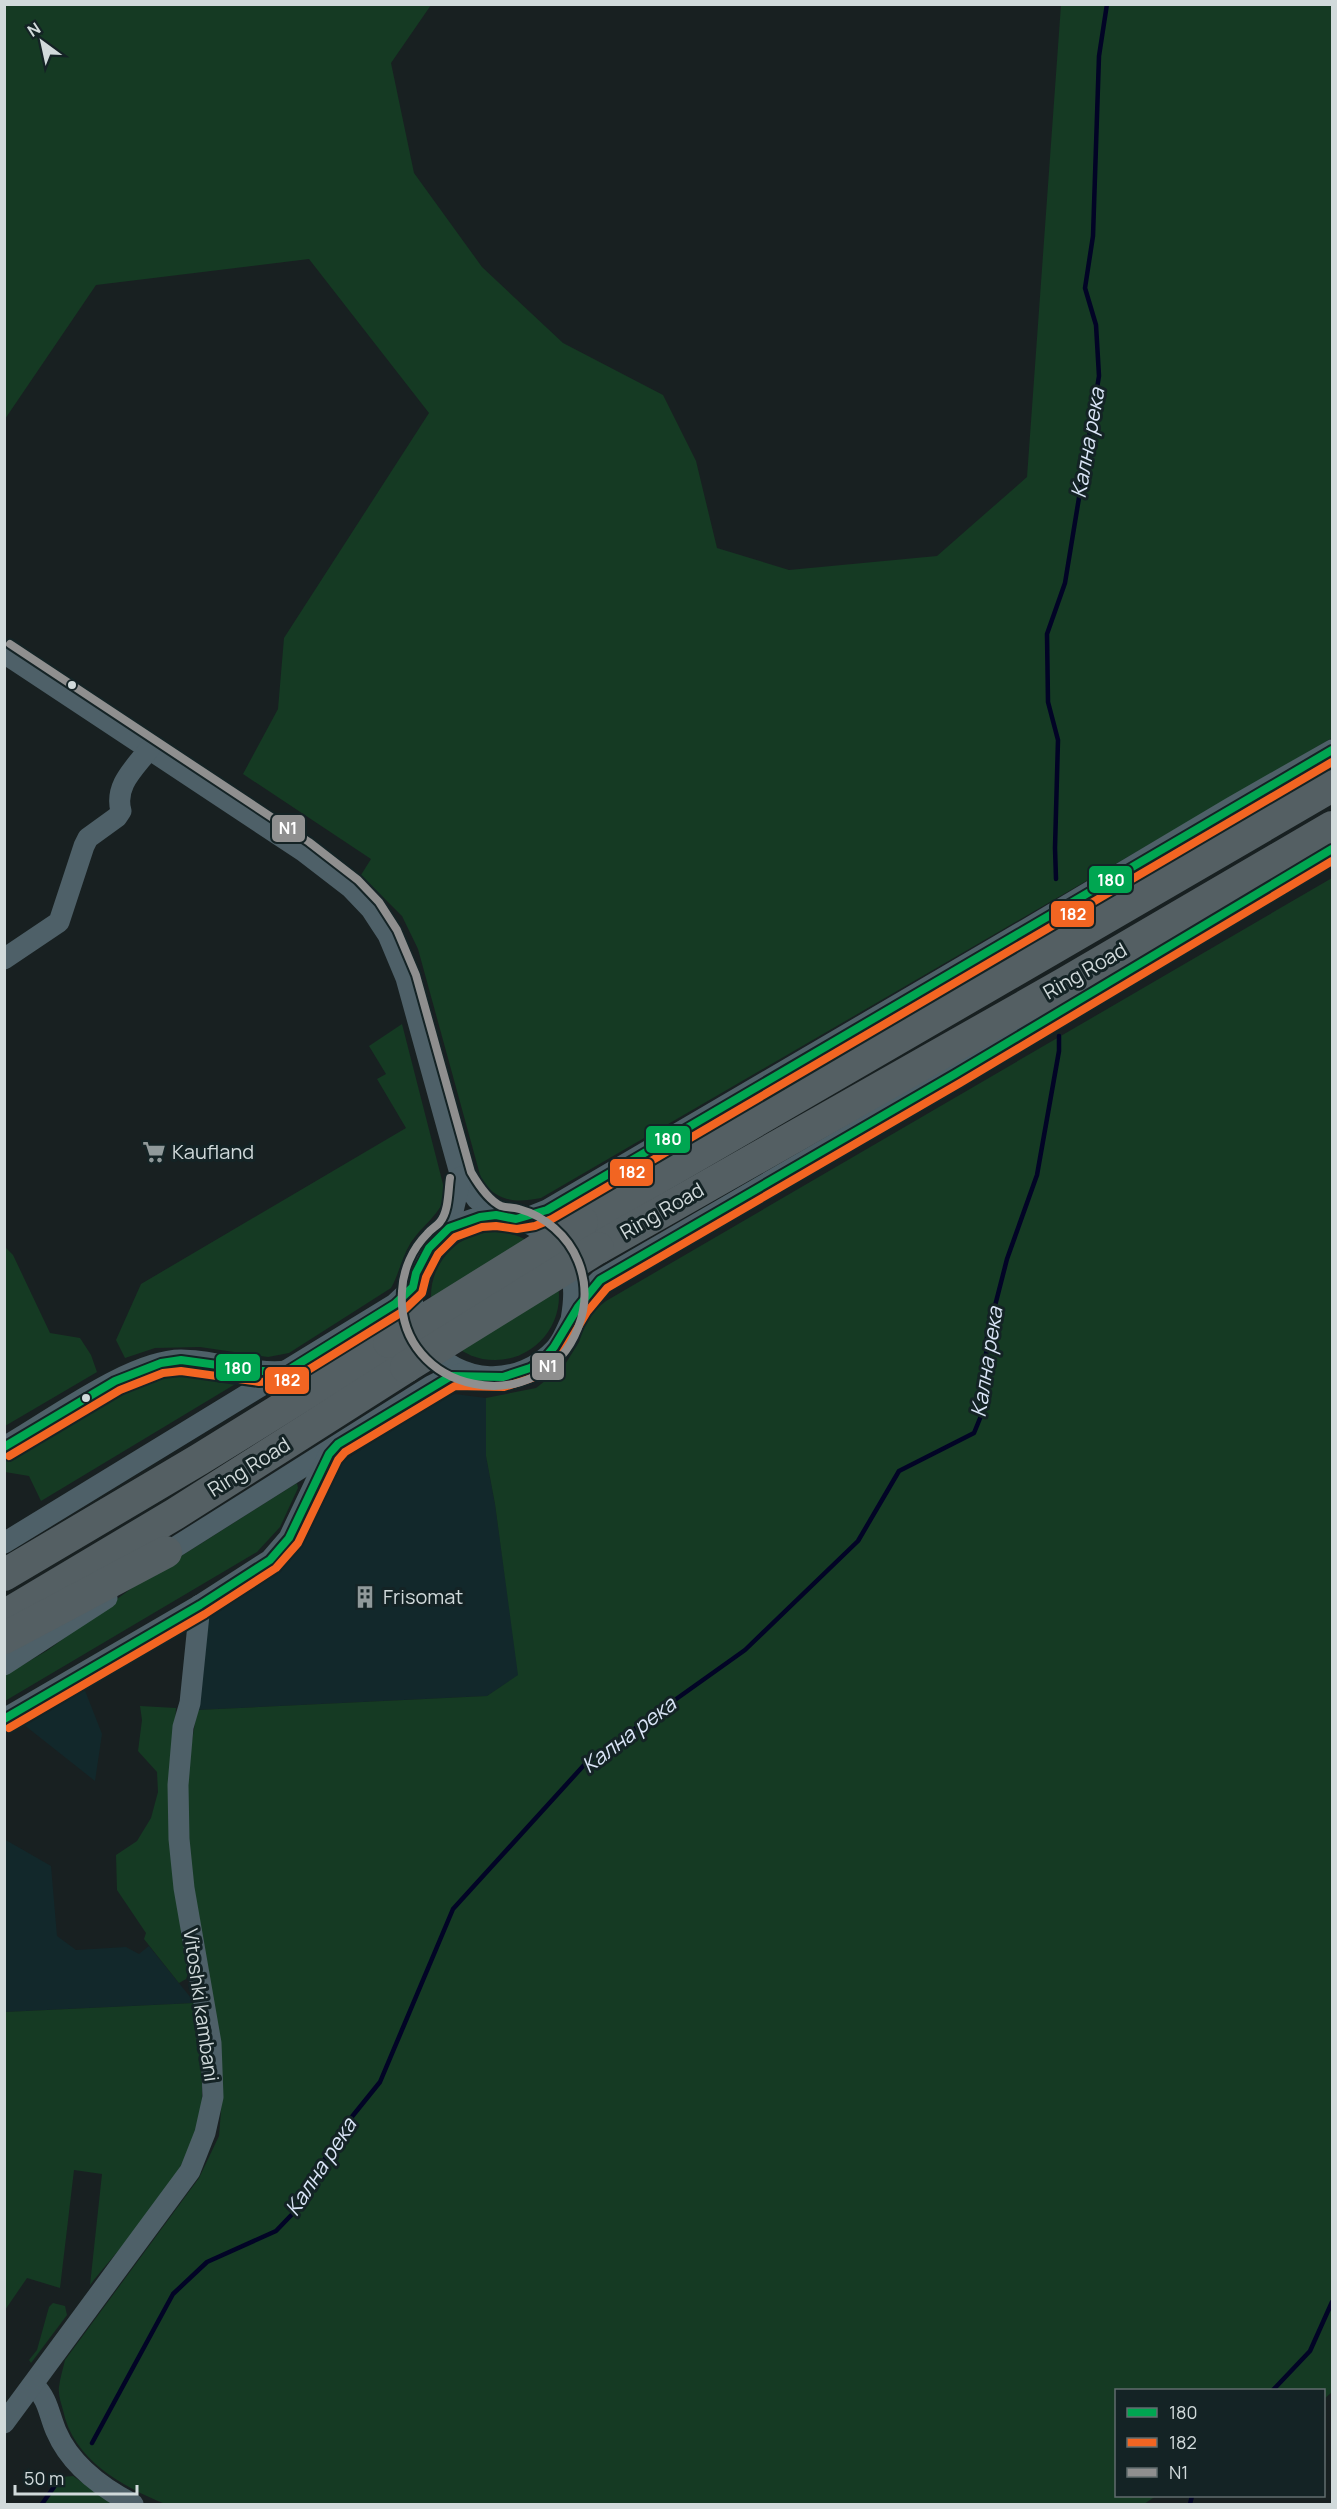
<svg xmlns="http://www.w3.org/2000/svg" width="1337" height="2509" font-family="Manrope,sans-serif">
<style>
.built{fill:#12282b}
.green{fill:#153a23}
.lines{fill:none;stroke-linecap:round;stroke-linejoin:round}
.stream{stroke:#020426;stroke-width:4.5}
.minor{stroke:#4e6068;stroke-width:21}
.highway{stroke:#545f63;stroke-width:32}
.highway-bridge{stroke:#545f63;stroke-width:32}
.bus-1-casing{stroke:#142325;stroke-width:12}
.bus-2-casing{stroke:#142325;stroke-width:12}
.bus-3-casing{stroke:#142325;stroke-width:12}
.bus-1{stroke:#00a651;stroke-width:8}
.bus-2{stroke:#f26522;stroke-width:8}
.bus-3{stroke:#8f8f8f;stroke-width:8}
.bus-dot{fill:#d1dadb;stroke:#142325;stroke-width:2}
.labels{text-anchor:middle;stroke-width:6;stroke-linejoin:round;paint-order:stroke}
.street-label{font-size:20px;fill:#d1dadb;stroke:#142325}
.poi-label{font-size:20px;fill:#d1dadb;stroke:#142325;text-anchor:start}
.water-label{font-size:21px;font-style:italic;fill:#dae5f7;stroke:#142325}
.line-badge{stroke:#142325;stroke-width:2}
.badge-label{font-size:16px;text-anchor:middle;font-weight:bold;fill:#fff}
</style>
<rect width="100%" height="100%" fill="#182021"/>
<g class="built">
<path d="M455 1394 486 1398V1456L495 1504 519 1675 487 1696 197 1710 206 1616 260 1584 280 1568 295 1550 339 1464 439 1399Z"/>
<path d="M84 1688 102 1734 95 1781 23 1724Z"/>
<path d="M4 1839 51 1866 57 1936 76 1950 126 1947 139 1954 149 1946 195 2003 5 2012Z"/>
</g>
<g class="green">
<path d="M5 5H431L391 63 414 173 482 267 563 343 663 395 696 461 717 548 789 570 937 556 1027 477 1061 5H1332V738L541 1198C516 1203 500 1202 482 1182L418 949 402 916 361 875 371 859 243 774 278 709 284 638 429 413 309 259 96 285 5 419Z"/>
<path d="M1332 878V2392L1324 2399V2390H1116V2496H1156L1144 2504H165C122 2486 73 2460 63 2410 61 2403 58 2394 59 2387 60 2378 63 2369 65 2360L199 2178 219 2136 222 2098 189 1891 185 1785 197 1710 487 1696 518 1675 495 1504 486 1456V1398L536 1388 564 1366 579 1342 587 1316 606 1301Z"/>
<path d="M402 1024 446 1196C437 1218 422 1225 410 1244 402 1257 399 1274 391 1288L289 1353 268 1357 200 1347 155 1348 125 1358 116 1340 141 1284 406 1128 377 1079 386 1074 369 1046Z"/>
<circle cx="495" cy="1296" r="64"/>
<path d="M5 1247 13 1255 50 1333 80 1338 91 1355 97 1372 5 1426Z"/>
<path d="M165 1376 242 1380 41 1501 29 1476 5 1472 4 1459 126 1389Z"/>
<path d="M297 1483 298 1488 280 1527 257 1552 5 1701 4 1676 48 1650 140 1582Z"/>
<path d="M140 1706 176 1708 174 1742 190 1970 186 1979 179 1983 144 1939 146 1933 117 1890 116 1855 137 1841 151 1818 158 1792 157 1772 138 1751 142 1720Z"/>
<path d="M195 2003C197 2033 203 2064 202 2095 201 2166 132 2232 90 2285L102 2174 74 2170 60 2288 27 2278 5 2310V2012Z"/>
<path d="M53 2303 65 2306 67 2315 31 2363 29 2360 37 2350 49 2307Z"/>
<path d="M73 2476 113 2504H42L61 2477Z"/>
</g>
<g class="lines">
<g class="stream">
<path d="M1056 879 1055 848 1058 740 1048 702 1047 634 1065 583 1099 376 1096 325 1085 288 1093 236 1099 56 1107 4"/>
<path d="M1273 2390 1310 2351 1332 2302"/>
<path d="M92 2443 173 2294 207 2262 276 2231 300 2206 338 2134 380 2082 453 1909 585 1764 745 1650 858 1541 899 1471 974 1433 983 1411 987 1337 1007 1259 1037 1175 1059 1051V1036"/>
<path d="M42 2504 61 2477"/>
<path d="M1190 2504 1192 2496"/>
</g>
<g class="minor">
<path d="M4 653 303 851 351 888 371 909 388 935 406 978 461 1177 477 1199 496 1215"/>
<path d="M4 959 59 922 84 846 88 838 117 817 121 811C114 785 135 768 150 748"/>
<path d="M516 1219 532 1216 547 1210 1027 929 1232 807 1332 750"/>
<path d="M449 1228 461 1177"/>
<path d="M571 1320C573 1308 575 1296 573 1284 560 1201 448 1193 417 1269 408 1292 412 1322 427 1343 458 1386 520 1388 556 1348 567 1335 570 1318 579 1304 584 1294 592 1288 600 1280L955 1074 1332 849"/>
<path d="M4 1447C50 1421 131 1360 181 1360 216 1360 252 1375 287 1371"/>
<path d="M4 1543 395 1304 413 1287"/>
<path d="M155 1560 431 1386 451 1376 466 1373"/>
<path d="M4 1665 107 1598"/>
<path d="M4 1719 200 1605 270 1560 289 1538 329 1454 334 1449"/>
<path d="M34 2385C49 2401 48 2412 56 2431 70 2464 102 2488 133 2504"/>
<path d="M4 2423 190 2171 205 2133 213 2097 211 2043 184 1888 179 1839 178 1785 183 1727 190 1703 200 1605"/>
</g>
<g class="highway">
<path d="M582 1222 1332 786"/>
<path d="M598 1248 1067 982 1332 827"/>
<path d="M4 1575 200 1459 389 1342"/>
<path d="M4 1616 175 1514 406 1367"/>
<path d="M4 1638 166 1552"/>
</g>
<g class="highway-bridge">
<path d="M389 1342 582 1222"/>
<path d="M406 1367 598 1248"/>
</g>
<g class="bus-1-casing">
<g id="bus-1">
<path d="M4 1447 115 1381 161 1363 181 1360 261 1371H287L395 1304 413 1287 416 1273 429 1248 449 1228 480 1217 496 1215 516 1219 547 1210 1332 750"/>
<path d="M4 1719 200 1605 270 1560 289 1538 329 1454 338 1444 451 1376 503 1377 530 1368 544 1359 554 1347 578 1307 600 1280 955 1074 1332 849"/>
</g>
</g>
<g class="bus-2-casing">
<g id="bus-2">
<path d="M9 1456 120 1390 163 1373 181 1371 259 1382 292 1380 402 1312 422 1293 426 1277 438 1254 455 1237 482 1227 496 1226 517 1229 535 1226 552 1219 1332 762"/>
<path d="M9 1728 205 1614 276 1568 298 1543 338 1460 345 1452 455 1386 504 1387 535 1377 550 1367 562 1354 587 1312 607 1288 960 1083 1332 861"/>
</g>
</g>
<g class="bus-3-casing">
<path id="bus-3" d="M10 644 309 842 358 880 379 902 397 930 416 975 471 1172C478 1184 488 1200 501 1206 507 1208 513 1207 519 1209 545 1216 568 1236 578 1261 587 1283 586 1307 578 1328 541 1423 395 1394 402 1291 403 1270 412 1249 427 1234 431 1229 437 1226 440 1222 449 1211 448 1191 450 1178"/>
</g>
<use href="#bus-1" class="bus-1"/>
<use href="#bus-2" class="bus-2"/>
<use href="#bus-3" class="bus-3"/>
</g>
<defs>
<g id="supermarket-bare" transform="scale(1.8)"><path d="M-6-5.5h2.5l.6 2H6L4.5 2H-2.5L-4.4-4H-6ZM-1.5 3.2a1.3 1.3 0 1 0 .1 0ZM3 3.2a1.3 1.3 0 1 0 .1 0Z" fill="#90999a" stroke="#142325" stroke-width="2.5" paint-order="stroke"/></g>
<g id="building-bare" transform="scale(1.8)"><path d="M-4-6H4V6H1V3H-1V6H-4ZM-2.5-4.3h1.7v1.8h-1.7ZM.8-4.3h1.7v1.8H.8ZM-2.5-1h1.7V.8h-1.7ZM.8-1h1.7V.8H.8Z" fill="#90999a" stroke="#142325" stroke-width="2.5" paint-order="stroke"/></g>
</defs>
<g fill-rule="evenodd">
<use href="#supermarket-bare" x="154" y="1152"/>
<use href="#building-bare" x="365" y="1597"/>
</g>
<g class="bus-dot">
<circle cx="72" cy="685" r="5"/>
<circle cx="86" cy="1398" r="5"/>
</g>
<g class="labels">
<g class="street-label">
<text transform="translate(1085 971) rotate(-30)" y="7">Ring Road</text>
<text transform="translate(662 1211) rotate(-30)" y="7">Ring Road</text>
<text transform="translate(249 1467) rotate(-32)" y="7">Ring Road</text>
<text transform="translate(201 2005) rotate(82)" y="7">Vitoshki kambani</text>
</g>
<g class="poi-label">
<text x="172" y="1159">Kaufland</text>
<text x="383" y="1604">Frisomat</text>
</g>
<g class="water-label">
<text transform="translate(1088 443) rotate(-80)" y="7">Кална река</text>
<text transform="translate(987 1362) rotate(-81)" y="7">Кална река</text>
<text transform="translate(629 1735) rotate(-37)" y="7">Кална река</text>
<text transform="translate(321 2167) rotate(-57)" y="7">Кална река</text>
</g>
</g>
<g class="line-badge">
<rect x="271" y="814" width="35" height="29" rx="6" fill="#8f8f8f"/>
<rect x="1088" y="865" width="45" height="29" rx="6" fill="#00a651"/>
<rect x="1050" y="900" width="45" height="28" rx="6" fill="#f26522"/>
<rect x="645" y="1125" width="46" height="29" rx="6" fill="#00a651"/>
<rect x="609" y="1158" width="45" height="29" rx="6" fill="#f26522"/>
<rect x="531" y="1352" width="34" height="29" rx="6" fill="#8f8f8f"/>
<rect x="215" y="1353" width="46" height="29" rx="6" fill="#00a651"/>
<rect x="264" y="1366" width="46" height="29" rx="6" fill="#f26522"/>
</g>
<g class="badge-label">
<text x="288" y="834">N1</text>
<text x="1111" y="886">180</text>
<text x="1073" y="920">182</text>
<text x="668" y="1145">180</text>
<text x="632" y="1178">182</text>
<text x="548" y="1372">N1</text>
<text x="238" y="1374">180</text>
<text x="287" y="1386">182</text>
</g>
<rect width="1337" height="2509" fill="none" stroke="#d1dadb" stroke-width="12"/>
<rect x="1115" y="2389" width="210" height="108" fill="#142325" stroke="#606c6e" stroke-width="1.5"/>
<rect x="1127" y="2408" width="30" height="9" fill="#00a651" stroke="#606c6e" stroke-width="1.5"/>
<text x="1169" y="2419" font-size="18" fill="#d1dadb">180</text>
<rect x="1127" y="2438" width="30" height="9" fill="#f26522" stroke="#606c6e" stroke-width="1.5"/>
<text x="1169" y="2449" font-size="18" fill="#d1dadb">182</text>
<rect x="1127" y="2468" width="30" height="9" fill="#8f8f8f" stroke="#606c6e" stroke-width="1.5"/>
<text x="1169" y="2479" font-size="18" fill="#d1dadb">N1</text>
<g transform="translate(42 42) rotate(327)" stroke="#142325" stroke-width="4.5" paint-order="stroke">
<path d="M0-4.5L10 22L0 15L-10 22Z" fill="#d1dadb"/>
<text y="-9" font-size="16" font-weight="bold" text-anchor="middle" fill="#d1dadb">N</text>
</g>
<path d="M15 2485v9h122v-9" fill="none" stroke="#d1dadb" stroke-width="3"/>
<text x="24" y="2485" font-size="18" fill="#d1dadb" stroke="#142325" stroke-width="4.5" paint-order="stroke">50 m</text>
</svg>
